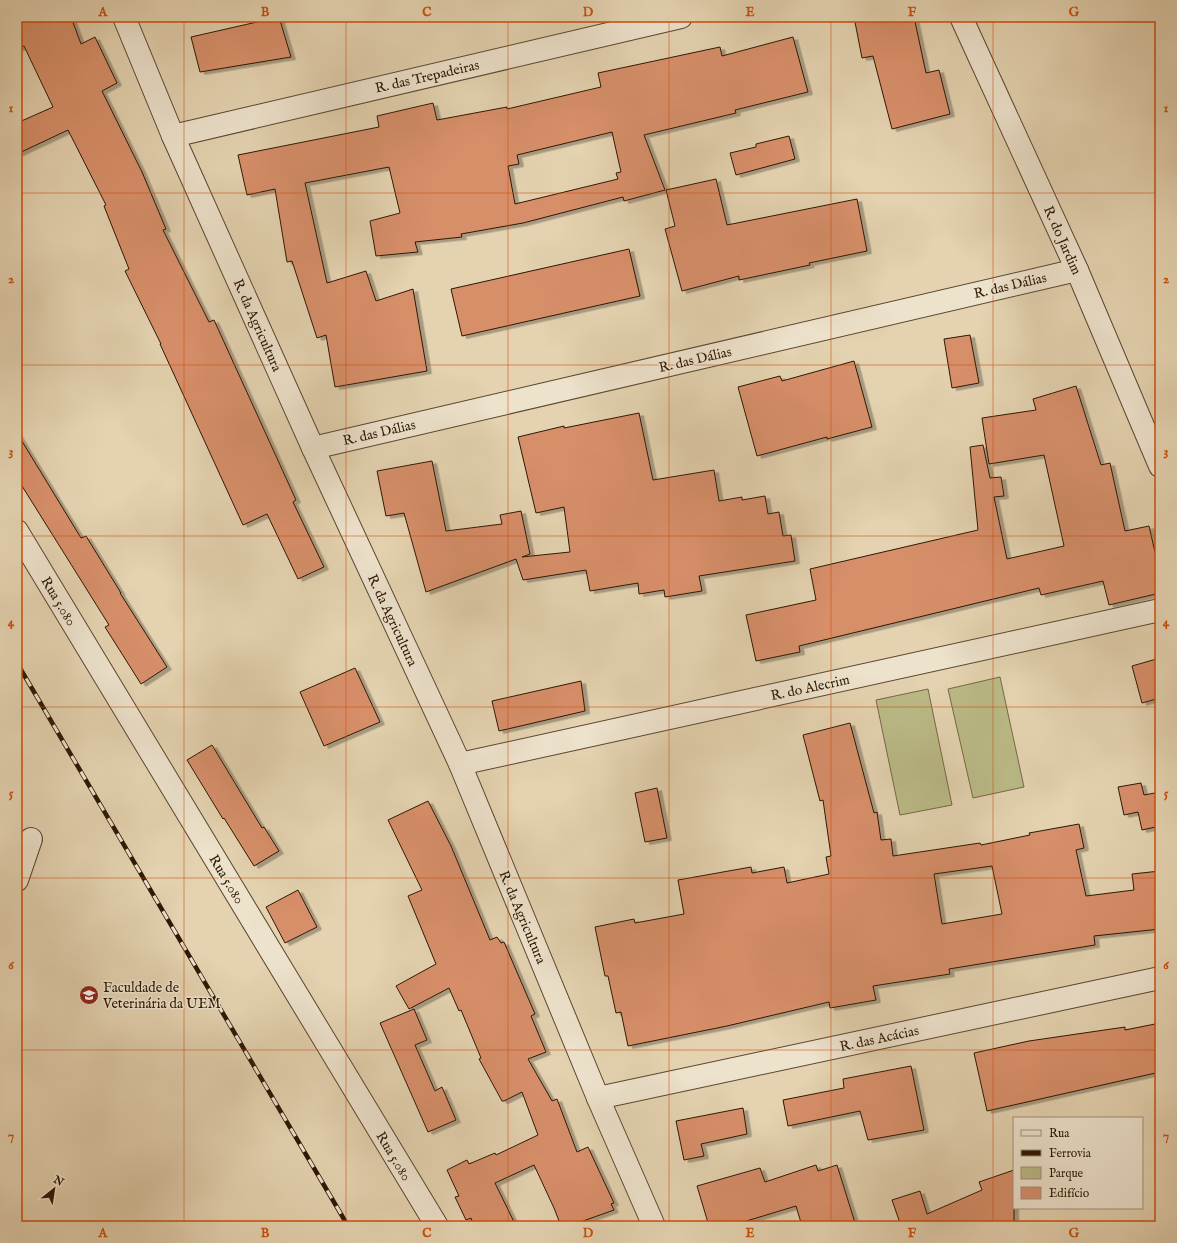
<svg xmlns="http://www.w3.org/2000/svg" width="1177" height="1243" font-family="'IM FELL English',serif">
<style>
.green{fill:#baba87;stroke:#746845}
.building{fill:#d78f6b;stroke:#2d1703;fill-rule:evenodd;filter:url(#shadow)}
.lines{fill:none;stroke-linecap:round;stroke-linejoin:round}
.street-casing{stroke:#5b462e;stroke-width:24}
.street{stroke:#ede2cc;stroke-width:22}
.rail-casing{stroke:#2d1703;stroke-width:4.5}
.rail{stroke:#ede2cc;stroke-width:3;stroke-dasharray:9;stroke-linecap:butt}
.grid{fill:none;stroke:#cc4f0b;stroke-width:1;stroke-opacity:0.55}
.labels{text-anchor:middle;stroke-width:3;stroke-linejoin:round;paint-order:stroke}
.street-label{font-size:14px;fill:#2d1703;stroke:#ede2cc}
.poi-label{font-size:14px;fill:#2d1703;stroke:#ede2cc;text-anchor:start}
.neatline{fill:none;stroke:#cc4f0b;stroke-width:1.5}
.grid-label{font-size:13px;text-anchor:middle;font-weight:bold;fill:#cc4f0b}
</style>
<defs>
<filter id="shadow"><feDropShadow dx="4.5" dy="2.5" stdDeviation="0" flood-color="#0004"/></filter>
</defs>
<rect width="100%" height="100%" fill="#e4d2b0"/>
<filter id="stains"><feTurbulence type="fractalNoise" baseFrequency=".005" numOctaves="4"/><feColorMatrix values="0 0 0 0 .2 0 0 0 0 .09 0 0 0 0 .02 0 0 0 .5 -.17"/></filter>
<radialGradient id="worn" r=".72"><stop offset=".6" stop-color="#630" stop-opacity="0"/><stop offset="1" stop-color="#630" stop-opacity=".3"/></radialGradient>
<g class="green">
<path d="M1000 677 1024 787 973 798 948 689Z"/>
<path d="M928 689 952 805 900 815 876 700Z"/>
</g>
<g class="building">
<path d="M17 17H71L81 44 95 37 117 83 102 91 142 172 166 229 163 230 209 322 214 320 296 500 293 502 324 567 298 579 267 514 243 525 160 344H161L125 271 129 269 104 206 106 205 68 130 17 154V123L53 107 24 46 17 49Z"/>
<path d="M279 17 291 57 200 72 191 37Z"/>
<path d="M854 17H914L926 73 939 70 950 114 892 129 873 56 862 58Z"/>
<path d="M793 37 808 92 735 110 736 113 644 135 665 190 624 201 623 197 523 223 461 234 462 237 415 242 418 252 376 256 370 221 400 213 389 167 305 183 327 283 366 271 376 301 413 289 427 371 335 387 326 335 317 338 292 261 287 262 275 189 247 195 238 155 379 127 377 116 433 103 437 120 507 107V109L601 87 598 73 720 47 722 56ZM612 132 621 172 616 173 618 179 515 204 508 166 519 164 517 155Z"/>
<path d="M789 136 795 159 736 175 730 153 756 147V144Z"/>
<path d="M716 179 727 225 857 199 867 251 809 263 810 265 739 280V276L682 291 665 229 675 226 666 190Z"/>
<path d="M629 249 640 296 462 336 451 289Z"/>
<path d="M970 335 979 383 952 388 944 339Z"/>
<path d="M854 361 872 427 827 439V437L757 456 738 387 780 376 782 381Z"/>
<path d="M1076 386 1101 465 1110 463 1125 531 1149 526 1160 574V593L1109 605 1103 581 1041 595 1039 588 799 646 800 652 756 661 746 615 816 600 810 569 978 530 970 447 983 445 990 478 1001 477 1004 496 994 497 1007 559 1064 546 1044 455 989 464 982 418 1036 410 1033 399Z"/>
<path d="M639 413 653 480 714 470 719 501 742 497V500L765 496 768 514 779 512 783 536 791 535 795 561 699 576 702 591 665 597 664 590 639 594 638 583 590 591 586 570 523 580 516 559 426 592 404 513 386 516 377 471 432 461 446 531 502 524 500 515 521 511 530 554 522 557 570 552 564 507 536 513 518 437 564 426V428Z"/>
<path d="M17 433 81 538 86 536 121 593H120L167 667 141 684 105 627 109 625 17 478Z"/>
<path d="M1160 658V698L1142 703 1132 666Z"/>
<path d="M355 668 380 722 324 746 300 692Z"/>
<path d="M581 681 585 711 499 731 492 701Z"/>
<path d="M850 723 874 813 877 812 881 840 891 839 893 856 980 843 981 845 1030 835 1029 833 1079 824 1084 848 1076 850 1086 896 1134 890 1132 874 1160 871V929L1094 936 1095 945 949 969 950 974 873 986 876 1000 830 1008 829 1002 727 1026 628 1046 621 1012 616 1013 608 976H605L595 927 634 919 635 923 684 914 678 880 751 867 752 873 784 867 787 883 829 874 826 857 831 856 823 800 820 801 803 735ZM992 866 1002 914 942 924 934 874Z"/>
<path d="M212 745 262 828 264 827 279 851 254 866 224 818 223 819 187 760Z"/>
<path d="M1141 783 1144 795 1160 792V826L1142 830 1138 812 1124 815 1118 787Z"/>
<path d="M657 788 667 838 645 842 635 793Z"/>
<path d="M428 801 451 846 490 940 497 937 501 943 504 942 535 1014 531 1016 546 1052 528 1059 552 1101 557 1099 577 1152 588 1147 614 1203 611 1204 614 1210 569 1226H561L554 1208 534 1165 495 1183 516 1226H474L471 1218 466 1220 455 1197 459 1196 447 1170 467 1160 469 1164 495 1153 496 1155 538 1135 522 1092 504 1101H502L479 1059 481 1058 461 1010 459 1011 449 988 409 1009 396 986 436 964 408 896 422 890 388 820Z"/>
<path d="M298 890 317 927 285 943 266 907Z"/>
<path d="M414 1009 427 1040 415 1045 435 1091 442 1087 456 1120 428 1132 380 1023Z"/>
<path d="M1160 1023V1072L987 1111 974 1053 1029 1041 1125 1027V1030Z"/>
<path d="M911 1066 924 1130 868 1140 860 1111 788 1126 783 1100 844 1088 843 1079Z"/>
<path d="M743 1108 747 1134 701 1144 704 1156 684 1160 676 1121Z"/>
<path d="M816 1165 818 1171 837 1165 856 1226H802L796 1206 730 1226H709L697 1186 760 1168 765 1182Z"/>
<path d="M1014 1170V1226H899H901L892 1200 920 1191 927 1214 982 1190 979 1182Z"/>
</g>
<g class="lines">
<g class="street-casing">
<g id="street">
<path d="M124 17 173 136 313 448 460 764 598 1098 654 1226"/>
<path d="M961 17 1077 270 1160 466"/>
<path d="M173 136 681 17"/>
<path d="M313 448 1077 270"/>
<path d="M17 531 437 1226"/>
<path d="M460 764 1160 610"/>
<path d="M17 880 31 839"/>
<path d="M598 1098 1160 978"/>
</g>
</g>
<use href="#street" class="street"/>
<g class="rail-casing">
<path id="rail" d="M17 663 348 1226"/>
</g>
<use href="#rail" class="rail"/>
</g>
<path class="grid" d="M184 17V1226M346 17V1226M508 17V1226M669 17V1226M831 17V1226M993 17V1226M17 193H1160M17 365H1160M17 536H1160M17 707H1160M17 878H1160M17 1050H1160"/>
<defs>
<g id="university-disc" transform="scale(1)"><circle r="9.5" fill="#8f2418" stroke="#ede2cc"/><path d="M0-5L7-2L0 1L-7-2ZM-4 1L0 2.5L4 1V4Q0 6-4 4Z" fill="#fff"/></g>
</defs>
<g fill-rule="evenodd">
<use href="#university-disc" x="89" y="995"/>
</g>
<g class="labels">
<g class="street-label">
<text transform="translate(427 76) rotate(-13)" y="5">R. das Trepadeiras</text>
<text transform="translate(1063 240) rotate(66)" y="5">R. do Jardim</text>
<text transform="translate(1010 285) rotate(-13)" y="5">R. das Dálias</text>
<text transform="translate(258 325) rotate(66)" y="5">R. da Agricultura</text>
<text transform="translate(695 359) rotate(-13)" y="5">R. das Dálias</text>
<text transform="translate(379 432) rotate(-13)" y="5">R. das Dálias</text>
<text transform="translate(59 601) rotate(59)" y="5">Rua 5.080</text>
<text transform="translate(393 620) rotate(65)" y="5">R. da Agricultura</text>
<text transform="translate(810 687) rotate(-12)" y="5">R. do Alecrim</text>
<text transform="translate(227 879) rotate(59)" y="5">Rua 5.080</text>
<text transform="translate(523 917) rotate(67)" y="5">R. da Agricultura</text>
<text transform="translate(879 1038) rotate(-12)" y="5">R. das Acácias</text>
<text transform="translate(394 1156) rotate(59)" y="5">Rua 5.080</text>
</g>
<g class="poi-label">
<text x="103" y="992">Faculdade de<tspan x="103" dy="16">Veterinária da UEM</tspan></text>
</g>
</g>
<rect width="1177" height="1243" fill="none" stroke="#e4d2b0" stroke-width="44"/>
<rect x="1013" y="1117" width="130" height="92" fill="#ede2cc" stroke="#a0917c"/>
<rect x="1021" y="1130" width="20" height="6" fill="#ede2cc" stroke="#a0917c"/>
<text x="1049" y="1137" font-size="12" fill="#2d1703">Rua</text>
<rect x="1021" y="1150" width="20" height="6" fill="#2d1703" stroke="#a0917c"/>
<text x="1049" y="1157" font-size="12" fill="#2d1703">Ferrovia</text>
<rect x="1021" y="1167" width="20" height="12" fill="#baba87" stroke="#a0917c"/>
<text x="1049" y="1177" font-size="12" fill="#2d1703">Parque</text>
<rect x="1021" y="1187" width="20" height="12" fill="#d78f6b" stroke="#a0917c"/>
<text x="1049" y="1197" font-size="12" fill="#2d1703">Edifício</text>
<g transform="translate(54 1189) rotate(30)" stroke="#ede2cc" stroke-width="3" paint-order="stroke">
<path d="M0-3L7 15L0 10L-7 15Z" fill="#2d1703"/>
<text y="-6" font-size="11" font-weight="bold" text-anchor="middle" fill="#2d1703">N</text>
</g>
<rect x="22" y="22" width="1133" height="1199" class="neatline"/>
<g class="grid-label">
<text x="103" y="16">A</text>
<text x="265" y="16">B</text>
<text x="427" y="16">C</text>
<text x="588" y="16">D</text>
<text x="750" y="16">E</text>
<text x="912" y="16">F</text>
<text x="1074" y="16">G</text>
<text x="11" y="112">1</text>
<text x="1166" y="112">1</text>
<text x="11" y="283">2</text>
<text x="1166" y="283">2</text>
<text x="11" y="455">3</text>
<text x="1166" y="455">3</text>
<text x="11" y="626">4</text>
<text x="1166" y="626">4</text>
<text x="11" y="797">5</text>
<text x="1166" y="797">5</text>
<text x="11" y="969">6</text>
<text x="1166" y="969">6</text>
<text x="11" y="1140">7</text>
<text x="1166" y="1140">7</text>
<text x="103" y="1237">A</text>
<text x="265" y="1237">B</text>
<text x="427" y="1237">C</text>
<text x="588" y="1237">D</text>
<text x="750" y="1237">E</text>
<text x="912" y="1237">F</text>
<text x="1074" y="1237">G</text>
</g>
<rect width="100%" height="100%" filter="url(#stains)"/>
<rect width="100%" height="100%" fill="url(#worn)"/>
</svg>
